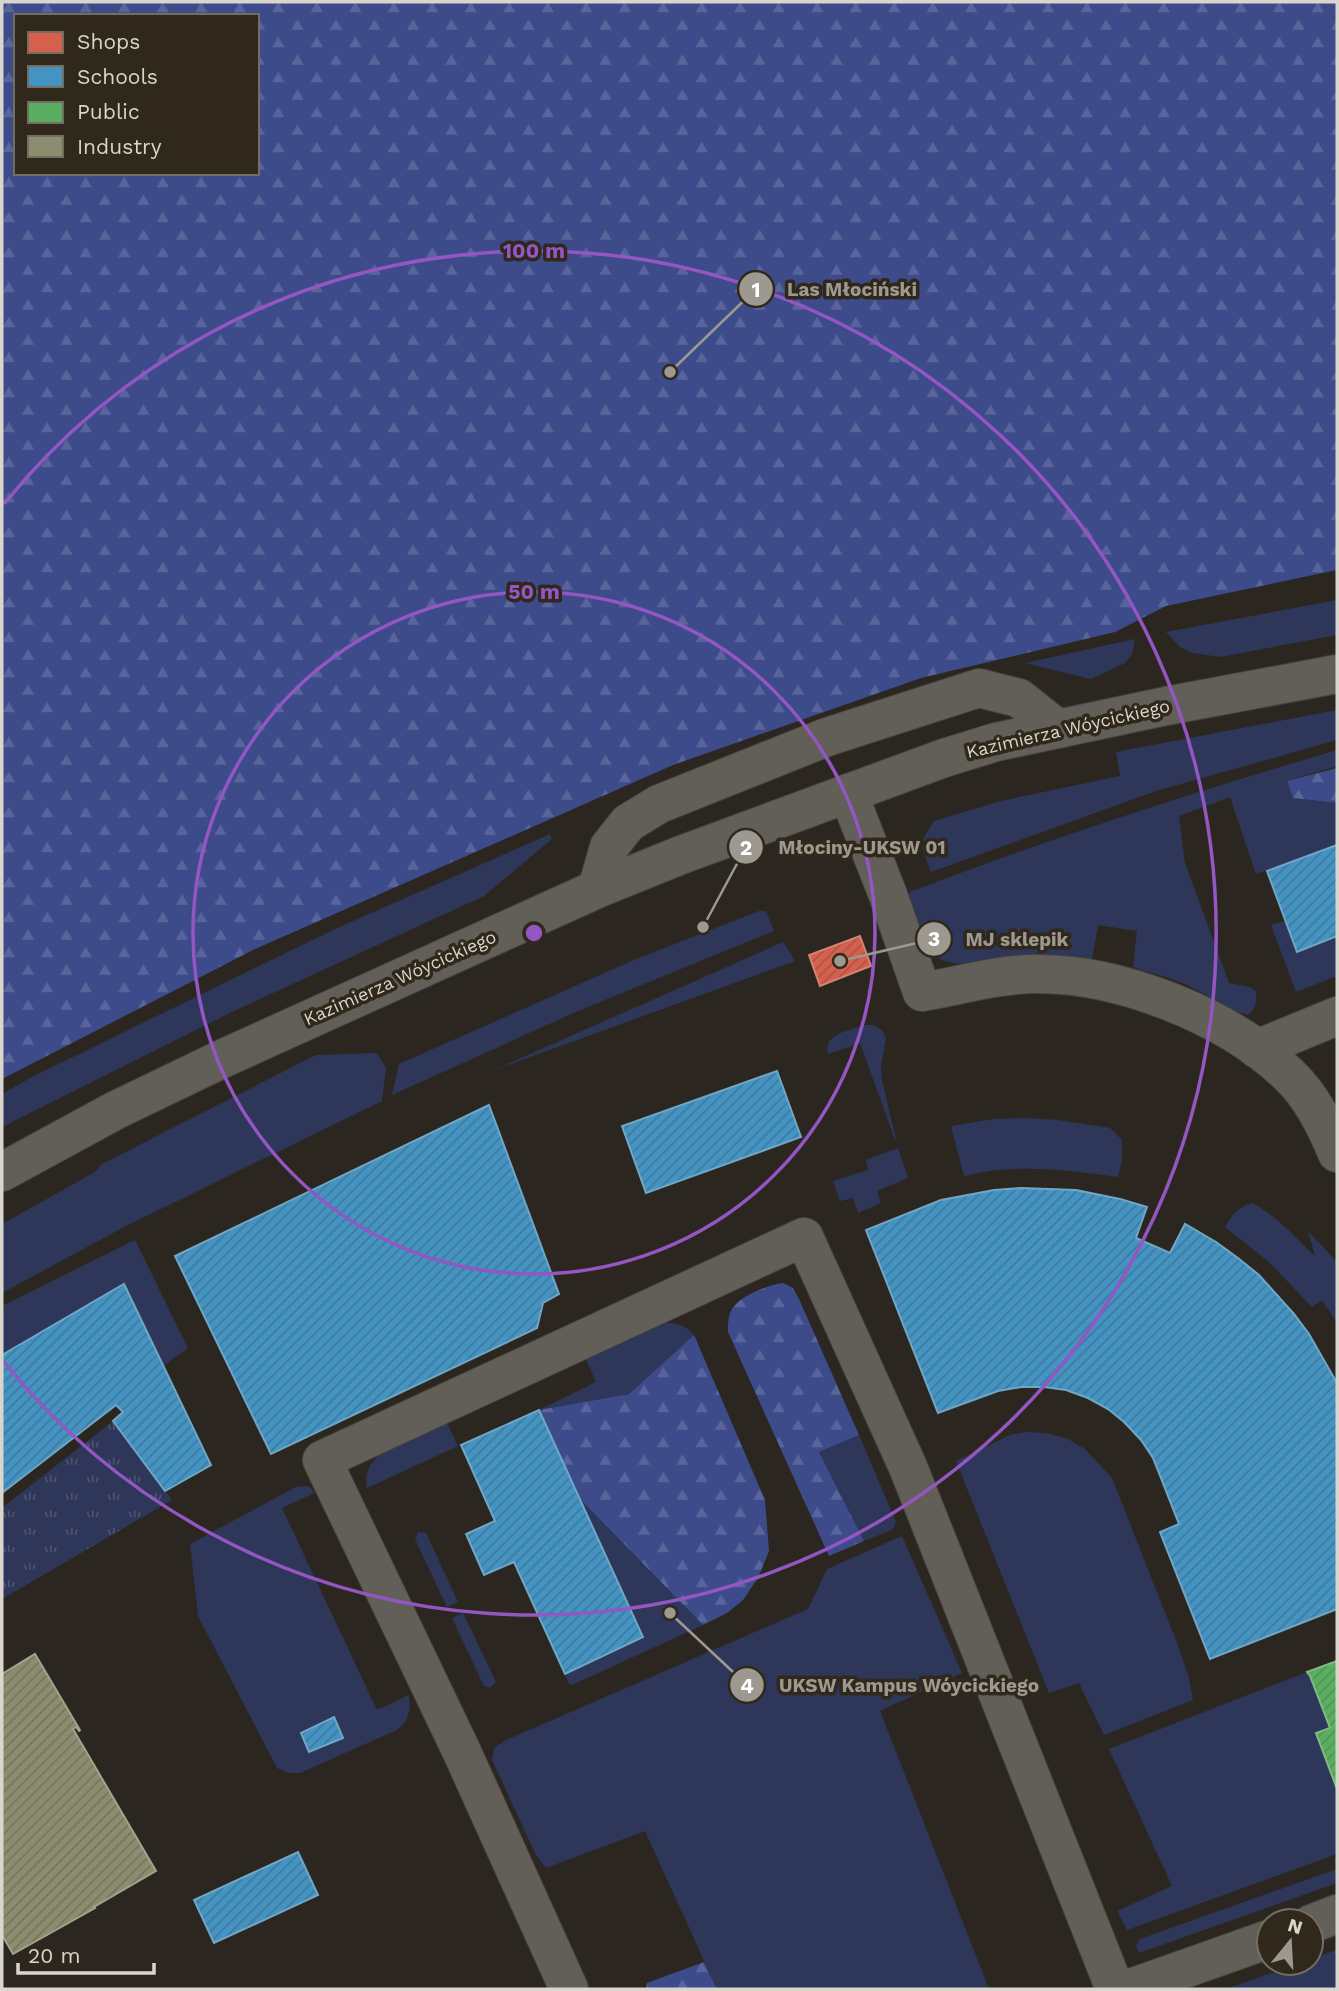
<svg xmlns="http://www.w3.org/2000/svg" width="1339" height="1991" font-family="'Work Sans',sans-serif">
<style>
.green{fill:#2e375a}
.forest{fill:url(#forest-firs);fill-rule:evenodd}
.park{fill:url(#park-tufts)}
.shops{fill:url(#shops-hatch);stroke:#d78373;stroke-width:2}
.schools{fill:url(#schools-hatch);stroke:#70a7c6;stroke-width:2}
.public{fill:url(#public-hatch);stroke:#80ba81;stroke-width:2}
.industry{fill:url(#industry-hatch);stroke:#a3a28a;stroke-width:2}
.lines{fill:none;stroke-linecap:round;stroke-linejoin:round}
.minor-casing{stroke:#47433d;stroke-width:40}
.minor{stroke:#625f59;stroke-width:38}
.ring{fill:none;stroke:#9356c2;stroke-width:3.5}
.labels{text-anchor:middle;stroke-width:7;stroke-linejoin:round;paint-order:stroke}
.street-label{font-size:18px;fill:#dad6cd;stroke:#30281b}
.centre{fill:#9356c2;stroke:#30281b;stroke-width:3.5}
.ring-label{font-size:21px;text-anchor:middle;font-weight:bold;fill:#9356c2;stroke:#30281b;stroke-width:7;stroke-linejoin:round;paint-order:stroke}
.leader{fill:none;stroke:#9d9990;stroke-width:2.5}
.callout-dot{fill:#9d9990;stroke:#30281b;stroke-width:2.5}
.mark-label{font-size:21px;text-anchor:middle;font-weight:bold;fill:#fff}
.callout-label{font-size:19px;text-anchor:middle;font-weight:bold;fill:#9d9990;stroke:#30281b;stroke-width:7;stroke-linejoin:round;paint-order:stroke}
</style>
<defs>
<pattern id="forest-firs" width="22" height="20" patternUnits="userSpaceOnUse" patternTransform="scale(1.75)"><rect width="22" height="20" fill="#3d4b8b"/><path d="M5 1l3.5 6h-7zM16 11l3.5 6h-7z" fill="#58649a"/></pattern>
<pattern id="park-tufts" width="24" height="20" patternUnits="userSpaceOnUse" patternTransform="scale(1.75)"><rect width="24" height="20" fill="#2e375a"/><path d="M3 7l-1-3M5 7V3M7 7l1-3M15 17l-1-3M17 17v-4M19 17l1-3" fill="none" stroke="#4c5370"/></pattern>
<pattern id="shops-hatch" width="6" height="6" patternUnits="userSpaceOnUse" patternTransform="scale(1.75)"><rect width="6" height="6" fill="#d6604d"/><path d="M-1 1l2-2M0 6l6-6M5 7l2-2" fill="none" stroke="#a95648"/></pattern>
<pattern id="schools-hatch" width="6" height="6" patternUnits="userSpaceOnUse" patternTransform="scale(1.75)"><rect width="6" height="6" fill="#4393c3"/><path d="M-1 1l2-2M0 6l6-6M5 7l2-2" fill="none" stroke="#427a9b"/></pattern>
<pattern id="public-hatch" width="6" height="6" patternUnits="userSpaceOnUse" patternTransform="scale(1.75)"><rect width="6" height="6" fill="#5aae61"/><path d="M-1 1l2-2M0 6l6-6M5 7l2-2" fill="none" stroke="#549258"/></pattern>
<pattern id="industry-hatch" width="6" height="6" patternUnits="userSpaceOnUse" patternTransform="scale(1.75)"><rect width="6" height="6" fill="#8c8c6e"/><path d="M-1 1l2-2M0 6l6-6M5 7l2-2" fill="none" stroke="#767560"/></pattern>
</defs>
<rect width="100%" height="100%" fill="#2b2720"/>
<g class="green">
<path d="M1337 600V635L1220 657 1193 653 1180 647 1166 632Z"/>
<path d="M1135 639 1132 654 1125 663 1091 679 1025 663Z"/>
<path d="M1337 710V740L1156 791 931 872 920 844 934 821 1001 801 1120 776 1116 752Z"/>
<path d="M1337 750V766L1287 781 1293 798 1337 803V845L1256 874 1230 797 1179 816 1185 863 1229 983 1250 987 1256 991C1257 1001 1256 1008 1248 1015 1226 1010 1208 995 1187 985 1169 977 1151 973 1133 967L1137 931 1098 925 1092 959C1076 957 1060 955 1044 955 1032 954 1019 956 1007 957 982 960 950 973 930 951 917 936 913 915 907 897L910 892C1050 838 1193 793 1337 750Z"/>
<path d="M550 834 552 839 484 896 234 1011 2 1127V1094L32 1077 333 930Z"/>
<path d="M759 911H766L774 931 578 1011 392 1095 399 1064 634 960Z"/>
<path d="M1285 921 1297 951 1337 936V976L1296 992 1271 925Z"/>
<path d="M783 942 795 961 494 1070Z"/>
<path d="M865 1025H874L882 1030 886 1038 881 1067 882 1080 898 1148 908 1178 877 1191 881 1203 858 1213 853 1198 840 1201 833 1181 868 1170 866 1160 898 1148 860 1043 828 1054C823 1033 849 1031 865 1025Z"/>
<path d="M377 1053 386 1068 382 1101 124 1227 2 1293V1224L95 1172 102 1164 316 1055Z"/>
<path d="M1026 1118 1058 1120 1110 1128 1122 1140V1159L1118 1177C1066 1170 1015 1163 964 1176L951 1126 993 1119Z"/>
<path d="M1252 1203C1278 1216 1294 1237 1315 1256L1308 1231 1337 1262V1323L1322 1300 1312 1307 1269 1262 1225 1227C1232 1215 1238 1207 1252 1203Z"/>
<path d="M135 1240 188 1348 163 1366 123 1284 2 1355V1306Z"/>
<path d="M662 1323C676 1323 685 1324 694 1335L629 1394 539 1410 596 1382 584 1355Z"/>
<path d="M446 1421 458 1446 367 1488C366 1480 366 1473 370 1466 382 1445 425 1431 446 1421Z"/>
<path d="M1026 1432 1046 1433 1068 1439 1085 1449 1112 1478 1177 1643 1189 1678 1193 1700 1104 1735 1079 1683 1049 1693 956 1461 1010 1435Z"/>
<path d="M859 1435 896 1522 892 1530 864 1541 819 1452Z"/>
<path d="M306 1486 310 1487 314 1493 282 1508 377 1710 409 1695C411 1710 409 1721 397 1730L300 1773H288L277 1768 198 1616 190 1544 296 1487Z"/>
<path d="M580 1499 703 1625 572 1685 569 1684 565 1674 643 1636Z"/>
<path d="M418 1532 426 1533 458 1602 447 1607 415 1539Z"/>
<path d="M902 1536 962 1673 880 1711 989 1989H717L645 1831 546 1868 536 1855 492 1760 494 1748 506 1740 808 1609 827 1569Z"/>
<path d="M463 1613 496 1682 490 1688 484 1686 452 1618Z"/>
<path d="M1307 1672 1310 1676 1330 1728 1316 1734 1337 1789V1854L1127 1930 1117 1911 1172 1886 1109 1749Z"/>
<path d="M1337 1869V1883L1139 1953 1136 1946 1140 1939Z"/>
<path d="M1337 1950V1989H1226L1300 1963H1311V1959Z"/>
</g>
<g class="forest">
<path d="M2 2H1337V570L1166 606 1115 632 921 678 673 765 255 949 2 1079ZM16 16H257V173H16Z"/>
<path d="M1337 768V803L1293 798 1287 781Z"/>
<path d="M783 1283 793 1288 799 1299 859 1435 819 1452 864 1541 829 1556 728 1332C728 1324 728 1315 732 1309 740 1296 768 1285 783 1283Z"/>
<path d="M694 1335 765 1500 769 1551 758 1578 743 1600 727 1613 703 1625 580 1499 539 1410 629 1394Z"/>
<path d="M704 1962 717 1989H646L647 1983Z"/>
</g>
<path class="park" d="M113 1421 172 1500 2 1599V1508Z"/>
<path class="shops" d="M860 936 871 966 820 986 809 955Z"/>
<g class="schools">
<path d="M1337 845V936L1297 952 1267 871Z"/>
<path d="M777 1071 801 1137 646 1193 622 1126Z"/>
<path d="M489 1105 559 1294 543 1303 537 1328 271 1454 175 1256Z"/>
<path d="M1021 1188 1076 1190 1120 1199 1147 1207 1136 1238 1170 1253 1185 1224 1216 1242 1238 1258 1259 1275 1294 1314 1309 1334 1337 1383V1609L1210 1659 1160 1532 1179 1524 1153 1458 1141 1440 1124 1422 1108 1409 1088 1398 1066 1390 1044 1387H1021L998 1391 938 1413 866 1230 941 1200 994 1190Z"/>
<path d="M124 1284 211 1465 165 1491 113 1421 123 1412 116 1405 2 1493V1355Z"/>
<path d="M539 1410 643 1637 565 1674 514 1562 484 1575 466 1534 495 1521 461 1445Z"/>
<path d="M334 1717 343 1738 309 1752 301 1733Z"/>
<path d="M298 1852 318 1895 214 1943 194 1900Z"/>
</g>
<path class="public" d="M1337 1661V1789L1316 1733 1330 1728 1310 1676 1307 1672Z"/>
<path class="industry" d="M35 1654 80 1730 79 1731 76 1727 73 1729 156 1871 94 1907 95 1908 13 1954 2 1935V1674Z"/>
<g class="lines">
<g class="minor-casing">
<g id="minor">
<path d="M848 793 888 895 922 992C958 986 995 975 1032 974 1118 972 1229 1016 1290 1076 1312 1097 1326 1126 1337 1153"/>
<path d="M597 889 609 847 628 823 659 804 827 737 979 688 1019 698 1058 729"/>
<path d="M1257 1049 1337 1016"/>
<path d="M2 1172 116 1110 224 1058 597 889 681 855 944 758 996 742 1166 706 1337 674"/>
<path d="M1311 1924 1337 1914"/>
<path d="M569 1989 461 1750 322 1460 804 1237 908 1467 1115 1989"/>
<path d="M1128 1989 1269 1939"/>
</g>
</g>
<use href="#minor" class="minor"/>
</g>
<g class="ring">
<circle cx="534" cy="933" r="341"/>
<path d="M4 504A682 682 0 1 1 4 1362"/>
</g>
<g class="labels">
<g class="street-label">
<text transform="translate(1068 729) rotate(-13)" y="6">Kazimierza Wóycickiego</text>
<text transform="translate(400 978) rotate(-24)" y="6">Kazimierza Wóycickiego</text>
</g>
</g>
<circle cx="534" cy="933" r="10" class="centre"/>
<g class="ring-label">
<text x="534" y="258">100 m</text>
<text x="534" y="599">50 m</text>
</g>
<path class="leader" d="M670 372L756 289M703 927L746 847M840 961L934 939M670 1613L747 1685"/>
<g class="callout-dot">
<circle cx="670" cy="372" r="7"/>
<circle cx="703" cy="927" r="7"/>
<circle cx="840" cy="961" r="7"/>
<circle cx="670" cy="1613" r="7"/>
<circle cx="756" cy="289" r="18"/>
<circle cx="746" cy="847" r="18"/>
<circle cx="934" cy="939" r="18"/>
<circle cx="747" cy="1685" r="18"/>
</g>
<g class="mark-label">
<text x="756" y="297">1</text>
<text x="746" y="855">2</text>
<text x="934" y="946">3</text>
<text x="747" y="1693">4</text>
</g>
<g class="callout-label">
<text x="852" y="296">Las Młociński</text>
<text x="862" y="854">Młociny-UKSW 01</text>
<text x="1017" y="946">MJ sklepik</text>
<text x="909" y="1692">UKSW Kampus Wóycickiego</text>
</g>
<rect width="1339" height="1991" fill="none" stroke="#dad6cd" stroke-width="7"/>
<rect x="14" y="14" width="245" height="161" fill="#30281b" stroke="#746e62" stroke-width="2"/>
<rect x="28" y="32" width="35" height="21" fill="#d6604d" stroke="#746e62" stroke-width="2"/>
<text x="77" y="49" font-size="21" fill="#dad6cd">Shops</text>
<rect x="28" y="66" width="35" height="21" fill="#4393c3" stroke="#746e62" stroke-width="2"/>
<text x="77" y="84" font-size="21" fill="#dad6cd">Schools</text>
<rect x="28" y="102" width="35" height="21" fill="#5aae61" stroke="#746e62" stroke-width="2"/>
<text x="77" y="119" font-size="21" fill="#dad6cd">Public</text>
<rect x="28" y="136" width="35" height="21" fill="#8c8c6e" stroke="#746e62" stroke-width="2"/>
<text x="77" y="154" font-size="21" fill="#dad6cd">Industry</text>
<g transform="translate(1290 1942) rotate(18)"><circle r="33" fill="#30281b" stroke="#746e62" stroke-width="2"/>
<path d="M0-5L12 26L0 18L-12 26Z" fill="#9d9990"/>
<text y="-10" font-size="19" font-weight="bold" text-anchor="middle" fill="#dad6cd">N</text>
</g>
<path d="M18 1963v10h136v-10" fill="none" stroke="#dad6cd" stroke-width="3.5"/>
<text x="28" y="1963" font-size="21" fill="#dad6cd" stroke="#30281b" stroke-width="5" paint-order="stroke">20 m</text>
</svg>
